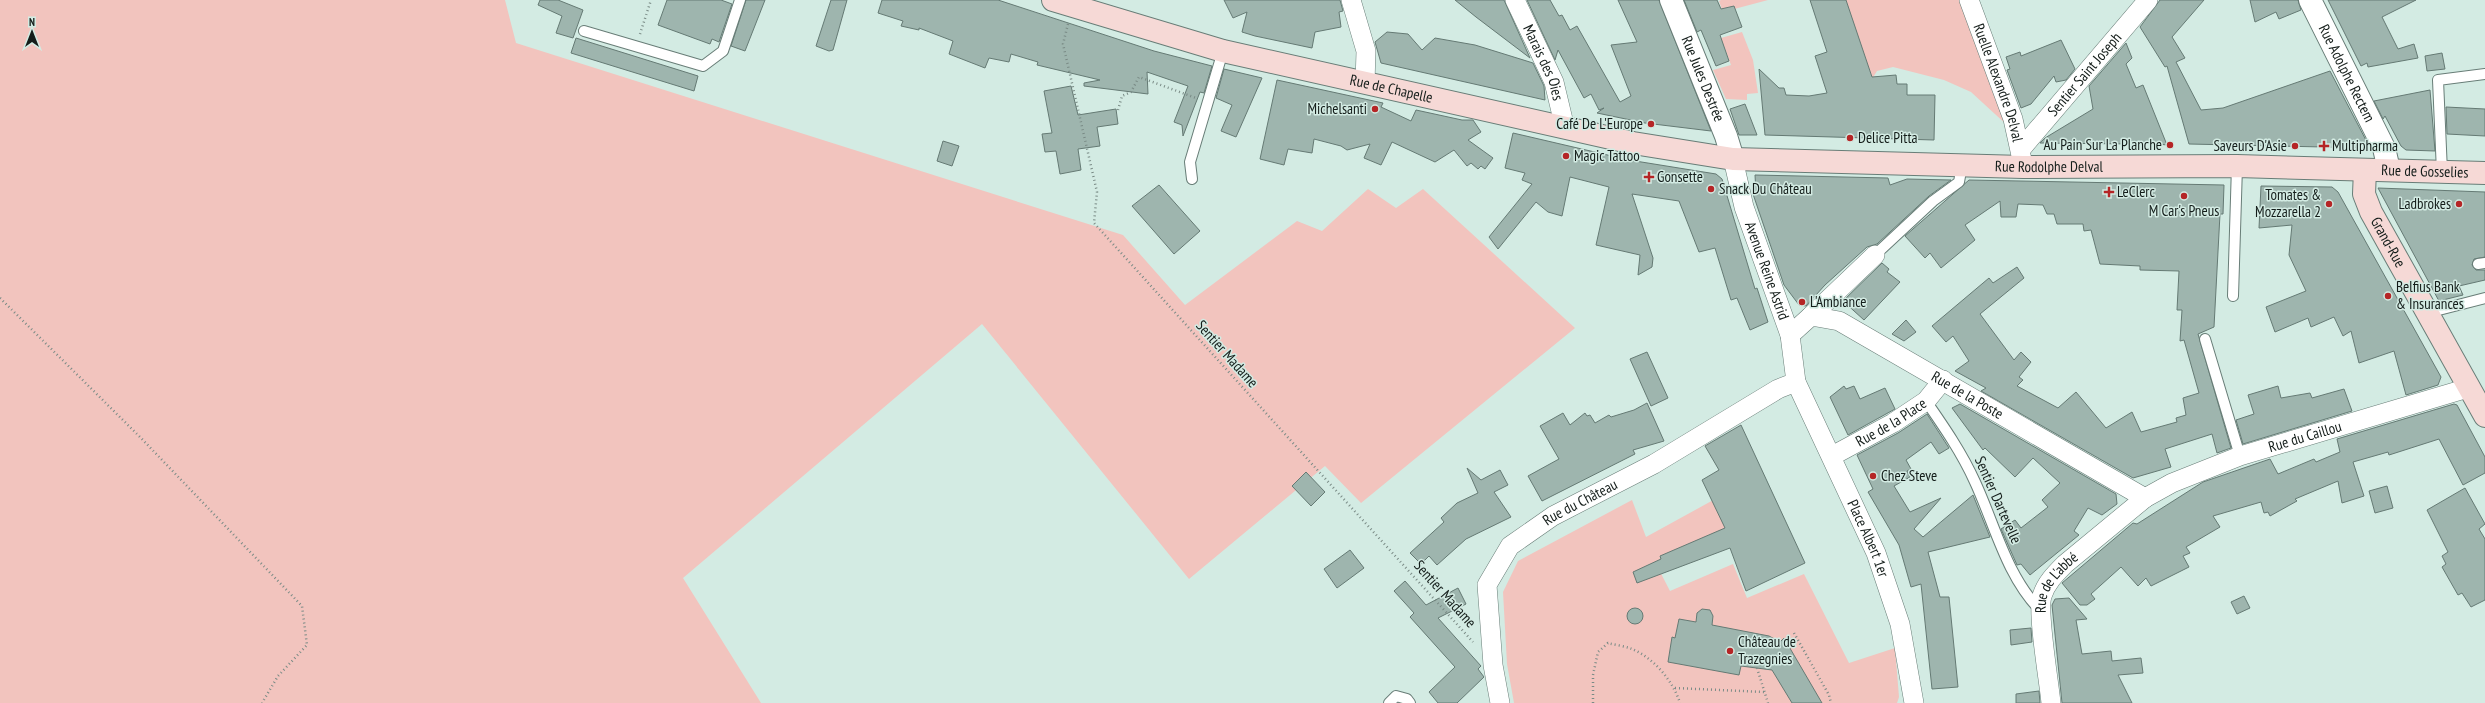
<svg xmlns="http://www.w3.org/2000/svg" width="2485" height="703" font-family="'PT Sans Narrow',sans-serif">
<style>
.green{fill:#f2c4be}
.building{fill:#9eb5ae;stroke:#657a74}
.lines{fill:none;stroke-linecap:round;stroke-linejoin:round}
.service-casing{stroke:#687d77;stroke-width:12}
.minor-casing{stroke:#687d77;stroke-width:20}
.tertiary-casing{stroke:#687d77;stroke-width:24}
.secondary-casing{stroke:#687d77;stroke-width:24}
.path{stroke:#7a8b86;stroke-width:2.5;stroke-dasharray:1 3;stroke-linecap:butt}
.service{stroke:#fff;stroke-width:10}
.minor{stroke:#fff;stroke-width:19}
.tertiary{stroke:#fff;stroke-width:22}
.secondary{stroke:#f6d9d6;stroke-width:22}
.poi-dot{fill:#b52526;stroke:#d3ebe3;stroke-width:1.5}
.labels{text-anchor:middle;stroke-width:3;stroke-linejoin:round;paint-order:stroke}
.street-label{font-size:15px;fill:#141d1a;stroke:#d3ebe3}
.poi-label{font-size:15px;fill:#141d1a;stroke:#d3ebe3;text-anchor:start}
</style>
<rect width="100%" height="100%" fill="#d3ebe3"/>
<g class="green">
<path d="M0 0H505L516 43 1123 235 1185 305 1297 221 1322 231 1368 189 1396 208 1423 189 1575 328 1361 503 1325 466 1189 579 982 324 683 578 761 703H0Z"/>
<path d="M1721 0H1768L1723 12 1719 1Z"/>
<path d="M1845 0H1962L2008 126 1971 92 1944 80 1893 67 1877 71 1872 79Z"/>
<path d="M1742 32 1753 60 1758 93 1747 94V100L1726 99 1713 70 1731 65 1721 38Z"/>
<path d="M1717 498 1730 529 1655 562 1670 591 1733 564 1747 598 1804 574 1849 663 1895 648 1899 697 1897 703H1514L1507 664 1503 592 1518 561 1632 500 1646 537Z"/>
</g>
<g class="building">
<path d="M540 0H558L583 10 573 38 556 33 562 16 538 5Z"/>
<path d="M667 0H721L732 4 719 42 712 39 710 44 658 25Z"/>
<path d="M746 0H765L745 51 731 46Z"/>
<path d="M831 0H847L833 50 829 51 816 46Z"/>
<path d="M882 0H998L1154 51 1212 66 1204 93 1200 92 1183 136 1182 125 1174 122 1188 86 1147 72 1148 94 1084 86V83L1100 80 1037 65 1038 62 1011 54 1009 62 989 58 985 68 949 54 953 41 919 28V30L901 26 903 21 878 13Z"/>
<path d="M1224 0H1340L1343 11 1339 12 1341 27 1315 32 1312 48 1255 36 1242 32 1247 12 1233 18Z"/>
<path d="M1455 0H1504L1530 58 1476 17Z"/>
<path d="M1527 0H1550L1559 16 1562 15 1570 30 1577 26 1620 102 1631 96 1611 45 1637 42 1618 0H1659L1711 131 1645 123 1597 113 1604 108 1599 110 1591 94 1584 98 1558 50 1555 60Z"/>
<path d="M1684 0H1717L1721 9 1734 6 1742 27 1720 35 1729 61 1716 66 1701 30 1697 32Z"/>
<path d="M1810 0H1846L1872 77 1896 75 1897 84H1907V95H1935L1934 140 1765 135 1759 69 1779 88H1784L1786 95 1809 96 1827 93 1815 56 1827 52Z"/>
<path d="M2160 0H2204L2172 37 2185 58 2176 62 2201 110 2223 108 2330 71 2369 146 2368 148 2189 144 2167 66 2165 67 2140 27Z"/>
<path d="M2250 0H2298L2301 10 2279 19 2276 12 2255 22Z"/>
<path d="M2328 0H2416L2382 17 2398 49 2414 44 2418 58 2368 67 2367 63 2361 66Z"/>
<path d="M1387 32 1408 34 1422 50 1435 38 1475 45 1533 63 1544 86 1545 100 1381 63 1375 42Z"/>
<path d="M576 38 698 76 694 91 571 53Z"/>
<path d="M2061 40 2075 69 2066 80 2056 82 2054 76 2031 104 2021 108 2007 70 2010 69 2006 57 2020 52 2021 56Z"/>
<path d="M2126 43 2132 58 2126 64 2136 88 2143 85 2167 145 2133 141V144L2040 143 2045 138 2093 109 2089 86Z"/>
<path d="M2442 53 2445 69 2427 71 2425 56Z"/>
<path d="M1224 69 1262 78 1236 137 1221 131 1232 105 1216 98Z"/>
<path d="M1277 80 1383 103 1381 107 1411 121 1416 110 1462 120H1473L1481 132 1468 140 1493 158 1485 169 1481 166 1478 169 1471 163 1467 166 1454 150 1435 162 1392 142 1381 165 1364 158 1370 144 1347 150 1341 146 1314 139 1312 153 1288 149 1284 165 1260 159Z"/>
<path d="M1071 86 1078 115 1116 109 1118 124 1097 127 1100 146 1078 149 1081 170 1060 174 1056 151 1045 152 1042 134 1052 133 1044 91Z"/>
<path d="M2430 90 2435 151 2406 150 2401 146 2385 116 2383 119 2374 101Z"/>
<path d="M1745 104 1757 135H1739L1730 109Z"/>
<path d="M2446 107 2485 109V136L2447 134Z"/>
<path d="M1513 133 1629 160 1716 174 1722 179 1755 289 1757 288 1768 322 1750 330 1737 298 1731 300 1715 248 1699 252 1679 201 1632 194 1653 258 1652 267 1638 275 1640 255 1596 245 1609 187 1570 177 1562 216 1548 212 1536 202 1498 249 1489 237 1532 184 1522 180 1525 173 1505 168Z"/>
<path d="M943 141 959 146 952 166 937 161Z"/>
<path d="M1755 175 1888 178 1890 185 1907 179 1951 180 1929 196 1877 244 1867 247 1825 285 1806 306 1799 305 1784 285 1753 194 1756 193Z"/>
<path d="M1969 180 2224 185 2223 214H2220L2214 327 2198 334 2231 448 2217 453 2212 434 2165 449 2171 467 2133 478 1981 391 1986 388 1955 371 1969 361 1953 336 1946 342 1932 326 1989 278 1993 283 2017 267 2024 278 1980 314 2014 360 2021 352 2031 362 2019 377 2023 380 2017 386 2058 408 2076 392 2106 428 2132 412 2141 432 2177 422 2176 418 2186 415 2183 398 2199 393 2184 340 2180 341 2182 310H2177L2179 271 2140 270V266L2100 264 2091 230 2084 231 2083 224H2057L2054 214H2047L2043 205 2018 204 2016 217H2001L2000 201 1965 225 1975 240 1941 268 1930 253 1925 258 1905 236Z"/>
<path d="M1159 185 1200 231 1174 254 1132 206Z"/>
<path d="M2261 186 2332 187 2338 192 2441 377 2438 385 2406 395 2394 351 2359 363 2351 331 2343 336 2334 317 2311 327 2308 318 2275 332 2266 307 2306 291 2289 255 2292 225 2259 228Z"/>
<path d="M2378 188 2485 192V257L2474 259 2472 265 2476 270H2485V280L2459 286 2463 295 2439 301Z"/>
<path d="M1882 263 1889 269 1887 272 1900 282 1864 320 1843 301Z"/>
<path d="M1906 320 1916 332 1904 341 1892 334Z"/>
<path d="M1647 352 1668 398 1651 406 1630 359Z"/>
<path d="M1844 386 1846 389 1854 386 1860 399 1885 388 1895 409 1848 435 1830 397Z"/>
<path d="M2278 386 2281 398 2310 393 2312 398 2344 389 2352 411 2243 444 2236 420 2254 414 2248 395Z"/>
<path d="M1647 403 1664 441 1633 450 1635 454 1542 501 1528 476 1559 459 1540 426 1563 413 1570 425 1585 413 1587 416 1590 415 1595 423 1609 415 1611 417 1634 410Z"/>
<path d="M1960 404 2116 494 2117 504 2102 515 2088 508 2074 531 2079 535 2030 575 2021 564 2017 565 2001 529 2015 520 2021 528 2048 507 2042 500 2060 483 2033 458 2015 477 1985 448 1983 450 1952 408Z"/>
<path d="M2454 404 2457 405 2485 457V473L2463 485 2439 439 2389 455 2388 452 2353 462 2364 496 2342 503 2338 481 2295 499 2297 501 2270 516 2268 512 2264 513 2261 502 2213 516 2220 527 2186 547 2190 553 2183 556 2189 567 2151 586 2146 578 2138 586 2121 567 2091 594 2095 599 2087 605H2080L2062 583 2133 523 2137 524 2203 482 2270 459 2278 474 2314 459 2316 462 2340 452 2337 439Z"/>
<path d="M1927 414 1949 448 1939 454 1931 442 1906 460 1911 469 1907 471 1910 477 1894 486 1910 512 1941 498 1914 529 1923 537 1973 495 1990 537 1928 552 1940 597H1949L1958 687 1932 689 1921 584 1911 587 1899 545 1868 492 1873 489 1857 455 1898 433Z"/>
<path d="M1741 425 1805 563 1746 591 1730 548 1637 583 1633 572 1661 559 1660 556 1725 528 1702 480 1719 470 1705 446Z"/>
<path d="M1467 468 1481 480 1500 470 1508 485 1494 492 1511 517 1466 539 1437 565 1429 556 1421 564 1410 553 1444 522 1441 518 1457 503 1478 493Z"/>
<path d="M1306 472 1325 492 1311 506 1292 486Z"/>
<path d="M2387 486 2393 508 2375 513 2369 491Z"/>
<path d="M2465 488 2485 524 2479 529 2485 539V600L2471 607 2462 593 2458 595 2442 567 2446 564 2442 556 2448 552 2427 510Z"/>
<path d="M1350 550 1364 568 1337 588 1324 569Z"/>
<path d="M1405 581 1426 605 1458 588 1466 604 1438 618 1481 666 1478 669 1484 677 1457 703H1438L1429 692 1455 667 1410 617 1414 613 1394 591Z"/>
<path d="M2244 596 2250 608 2237 614 2231 602Z"/>
<path d="M2069 598 2087 619 2076 620 2082 654 2111 651 2112 661 2141 658 2143 673 2118 675 2132 703H2062L2052 605 2055 599Z"/>
<circle cx="1635" cy="616" r="8"/>
<path d="M1702 609 1710 610 1713 616 1712 625 1769 636 1780 642 1784 638 1822 703H1792L1772 670 1741 666 1739 675 1668 662 1672 637 1675 638 1679 619 1696 622 1697 613Z"/>
<path d="M2031 628 2032 642 2011 645 2010 630Z"/>
<path d="M2039 691 2040 703H2016V694Z"/>
</g>
<g class="lines">
<g class="service-casing">
<g id="service">
<path d="M584 31 703 66 723 51 740 0"/>
<path d="M2442 172 2438 80 2485 74"/>
<path d="M1192 179 1190 162 1223 51"/>
<path d="M1875 255 1933 201 1959 182 1962 165"/>
<path d="M2478 264 2485 263"/>
<path d="M2233 296 2237 166"/>
<path d="M2427 313 2485 298"/>
<path d="M2205 339 2240 456"/>
<path d="M1926 401C1944 427 1962 453 1975 482 1995 525 2006 575 2040 610"/>
<path d="M1389 703 1396 696 1407 699 1410 703"/>
</g>
</g>
<g class="minor-casing">
<g id="minor">
<path d="M1351 0 1366 51 1365 83"/>
<path id="s1" d="M1515 0 1554 82 1565 128"/>
<path id="s2" d="M1969 0 2013 119 2022 160"/>
<path id="s3" d="M2021 149 2148 0"/>
<path id="s4" d="M1733 159 1744 207 1790 335 1796 382 1876 553 1900 624 1914 703"/>
<path d="M1811 316 1875 255"/>
<path id="s5" d="M1790 335 1811 316 1839 321 2145 498"/>
<path id="s6" d="M1832 456 1893 423 1926 401 1943 380"/>
<path id="s7" d="M1500 703 1493 665 1487 585 1510 546 1553 516 1654 464 1778 389 1796 382"/>
<path id="s8" d="M2051 703C2049 681 2037 613 2042 596 2046 583 2055 574 2065 564L2145 498 2172 483 2240 456 2468 388"/>
</g>
</g>
<g class="tertiary-casing">
<g id="tertiary">
<path id="s9" d="M1671 0 1726 136 1733 159"/>
<path id="s10" d="M2310 0 2384 148 2389 170"/>
</g>
</g>
<g class="secondary-casing">
<g id="secondary">
<path id="s11" d="M1053 0 1223 51 1633 143 1733 159 2023 167 2237 166 2485 173"/>
<path id="s12" d="M2365 170 2364 194 2371 212 2485 416"/>
</g>
</g>
<g class="path">
<path d="M1068 24 1063 44 1097 192 1094 223 1473 642"/>
<path d="M640 34 651 0"/>
<path d="M1118 110 1122 96 1131 92 1139 77 1196 98"/>
<path d="M0 298 140 437 302 606 307 645 278 676 262 703"/>
<path d="M1794 633 1829 695 1831 703"/>
<path d="M1757 668 1768 703"/>
<path d="M1675 688 1764 692"/>
<path d="M1593 703V675L1598 652 1608 643C1615 645 1625 646 1632 649 1654 658 1673 681 1680 703"/>
</g>
<use href="#service" class="service"/>
<use href="#minor" class="minor"/>
<use href="#tertiary" class="tertiary"/>
<use href="#secondary" class="secondary"/>
</g>
<g class="poi-dot">
<circle cx="1375" cy="109" r="4"/>
<circle cx="1651" cy="124" r="4"/>
<circle cx="1850" cy="138" r="4"/>
<circle cx="2170" cy="145" r="4"/>
<circle cx="2295" cy="146" r="4"/>
<path d="M2322 140h4v4h4v4h-4v4h-4v-4h-4v-4h4z"/>
<circle cx="1566" cy="156" r="4"/>
<path d="M1647 171h4v4h4v4h-4v4h-4v-4h-4v-4h4z"/>
<circle cx="1711" cy="189" r="4"/>
<path d="M2107 186h4v4h4v4h-4v4h-4v-4h-4v-4h4z"/>
<circle cx="2184" cy="196" r="4"/>
<circle cx="2329" cy="204" r="4"/>
<circle cx="2459" cy="204" r="4"/>
<circle cx="2388" cy="296" r="4"/>
<circle cx="1802" cy="302" r="4"/>
<circle cx="1873" cy="476" r="4"/>
<circle cx="1730" cy="651" r="4"/>
</g>
<g class="labels">
<g class="street-label">
<text dy="5" stroke="none"><textPath href="#s1" startOffset="69">Marais des Oies</textPath></text>
<text dy="5" stroke="none"><textPath href="#s10" startOffset="82">Rue Adolphe Rectem</textPath></text>
<text dy="5" stroke="none"><textPath href="#s3" startOffset="98">Sentier Saint Joseph</textPath></text>
<text dy="5" stroke="none"><textPath href="#s9" startOffset="85">Rue Jules Destrée</textPath></text>
<text dy="5" stroke="none"><textPath href="#s2" startOffset="88">Ruelle Alexandre Delval</textPath></text>
<text dy="5" stroke="none"><textPath href="#s11" startOffset="350">Rue de Chapelle</textPath></text>
<text dy="5" stroke="none"><textPath href="#s11" startOffset="1015">Rue Rodolphe Delval</textPath></text>
<text dy="5" stroke="none"><textPath href="#s11" startOffset="1391">Rue de Gosselies</textPath></text>
<text dy="5" stroke="none"><textPath href="#s12" startOffset="78">Grand-Rue</textPath></text>
<text dy="5" stroke="none"><textPath href="#s4" startOffset="117">Avenue Reine Astrid</textPath></text>
<text transform="translate(1227 354) rotate(48)" y="5">Sentier Madame</text>
<text dy="5" stroke="none"><textPath href="#s5" startOffset="205">Rue de la Poste</textPath></text>
<text dy="5" stroke="none"><textPath href="#s6" startOffset="68">Rue de la Place</textPath></text>
<text dy="5" stroke="none"><textPath href="#s8" startOffset="423">Rue du Caillou</textPath></text>
<text transform="translate(1998 500) rotate(66)" y="5">Sentier Dartevelle</text>
<text dy="5" stroke="none"><textPath href="#s7" startOffset="247">Rue du Château</textPath></text>
<text dy="5" stroke="none"><textPath href="#s4" startOffset="405">Place Albert 1er</textPath></text>
<text dy="5" stroke="none"><textPath href="#s8" startOffset="126">Rue de L'abbé</textPath></text>
<text transform="translate(1445 594) rotate(48)" y="5">Sentier Madame</text>
</g>
<g class="poi-label">
<text x="1367" y="114" text-anchor="end">Michelsanti</text>
<text x="1643" y="129" text-anchor="end">Café De L'Europe</text>
<text x="1858" y="143">Delice Pitta</text>
<text x="2162" y="150" text-anchor="end">Au Pain Sur La Planche</text>
<text x="2287" y="151" text-anchor="end">Saveurs D'Asie</text>
<text x="2332" y="151">Multipharma</text>
<text x="1574" y="161">Magic Tattoo</text>
<text x="1657" y="182">Gonsette</text>
<text x="1719" y="194">Snack Du Château</text>
<text x="2117" y="197">LeClerc</text>
<text x="2321" y="200" text-anchor="end">Tomates &amp;<tspan x="2321" dy="17">Mozzarella 2</tspan></text>
<text x="2451" y="209" text-anchor="end">Ladbrokes</text>
<text x="2184" y="216" text-anchor="middle">M Car's Pneus</text>
<text x="2396" y="292">Belfius Bank<tspan x="2396" dy="17">&amp; Insurances</tspan></text>
<text x="1810" y="307">L'Ambiance</text>
<text x="1881" y="481">Chez Steve</text>
<text x="1738" y="647">Château de<tspan x="1738" dy="17">Trazegnies</tspan></text>
</g>
</g>
<g transform="translate(32 32)" stroke="#d3ebe3" stroke-width="3" paint-order="stroke">
<path d="M0-3L7 15L0 10L-7 15Z" fill="#141d1a"/>
<text y="-6" font-size="11" font-weight="bold" text-anchor="middle" fill="#141d1a">N</text>
</g>
</svg>
